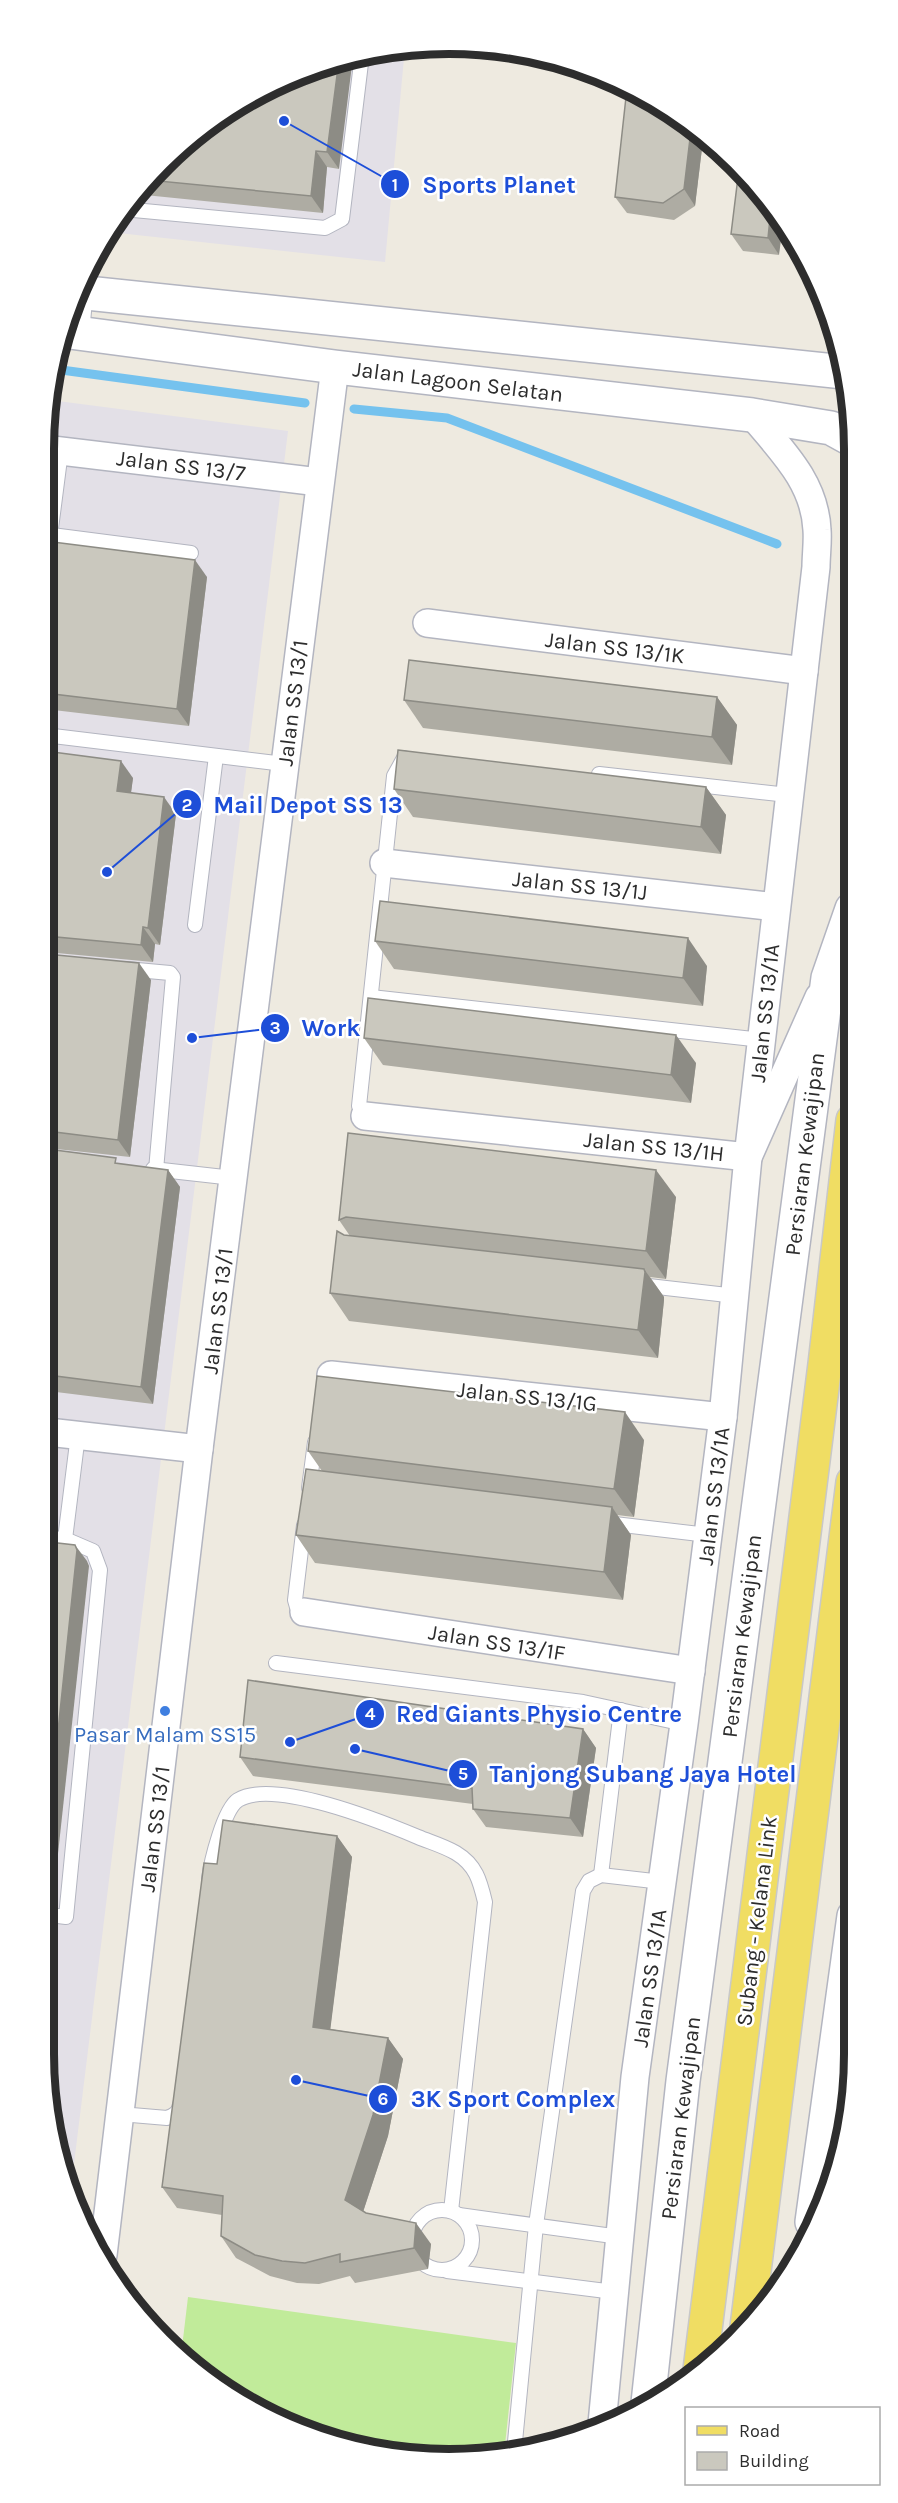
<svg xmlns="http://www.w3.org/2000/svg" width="898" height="2503" font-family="Karla,sans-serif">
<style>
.industrial{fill:#e3e0e7}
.pitch{fill:#c1eb9a}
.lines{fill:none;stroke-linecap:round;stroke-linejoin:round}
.stream{stroke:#75c2ee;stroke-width:9}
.service-casing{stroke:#b3b5c0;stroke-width:16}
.minor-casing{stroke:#b3b5c0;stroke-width:30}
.secondary-casing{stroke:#b3b5c0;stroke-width:36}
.primary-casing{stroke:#c8c8c8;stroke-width:36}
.service{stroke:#fff;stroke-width:14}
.minor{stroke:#fff;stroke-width:27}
.secondary{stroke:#fff;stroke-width:33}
.primary{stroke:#f0dd63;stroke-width:33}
.wall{fill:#aeaca3}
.shaded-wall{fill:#8d8c85}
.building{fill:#cac8be;stroke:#8d8c85;stroke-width:1.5}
.shop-dot{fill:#3f7fe0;stroke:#fff;stroke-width:2}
.labels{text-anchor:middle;stroke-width:5;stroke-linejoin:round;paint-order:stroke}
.street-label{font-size:22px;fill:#2d2d2d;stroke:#fff}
.shop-label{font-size:22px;fill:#366cbe;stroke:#fff}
.rim{fill:none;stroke:#2d2d2d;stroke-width:8}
.leader{fill:none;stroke:#1d4ed8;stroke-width:2}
.callout-dot{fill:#1d4ed8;stroke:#fff;stroke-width:2}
.mark-label{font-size:18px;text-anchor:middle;font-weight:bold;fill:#fff}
.callout-label{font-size:24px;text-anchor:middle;font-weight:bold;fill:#1d4ed8;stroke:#fff;stroke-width:5;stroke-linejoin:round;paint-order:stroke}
</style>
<rect width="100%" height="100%" fill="#eeeae0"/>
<g class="industrial">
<path d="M396 47H405L385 262 109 232 127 202 181 144 318 65Z"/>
<path d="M50 400 288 431 70 2196 51 2133 44 449Z"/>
</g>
<path class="pitch" d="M188 2297 516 2343 504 2454 475 2459 396 2456 269 2418 202 2376 181 2356Z"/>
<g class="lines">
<g class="stream">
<path d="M54 369 305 403"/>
<path d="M354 409 447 418 777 544"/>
</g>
<g class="service-casing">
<g id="service">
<path d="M123 209 325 228 342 219 362 55"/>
<path d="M82 334 88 266"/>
<path d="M44 534 191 553"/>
<path d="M49 544 61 451"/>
<path d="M45 735 284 764"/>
<path d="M599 774 788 795"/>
<path d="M195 925 216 756"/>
<path d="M126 969 170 973 173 977 156 1170"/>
<path d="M371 997 762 1040"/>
<path d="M365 1116 359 1106 394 776 404 758"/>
<path d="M153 1169 233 1178"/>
<path d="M640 1285 736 1296"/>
<path d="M309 1488 315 1442"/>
<path d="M606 1523 708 1535"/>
<path d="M48 1538 65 1539 93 1551 100 1570 66 1917 50 1915"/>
<path d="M65 1539 78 1435"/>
<path d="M304 1612 297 1607 295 1600 304 1525"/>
<path d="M276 1663 583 1702 684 1724"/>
<path d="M601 1875 621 1710"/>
<path d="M209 1879C211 1861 224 1809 238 1800 274 1778 382 1822 418 1837 430 1842 444 1846 456 1853 476 1865 480 1881 485 1902L451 2211"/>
<path d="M120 2114 167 2118C175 2115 179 2112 180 2104"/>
<circle cx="442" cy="2240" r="30"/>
<path d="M459 2215 620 2237"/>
<path d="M447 2271 614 2292"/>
<path d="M514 2452 536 2225 583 1891 589 1881 601 1875 662 1882"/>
</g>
</g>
<g class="minor-casing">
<g id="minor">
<path d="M44 449 319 482"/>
<path d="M427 623 804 671"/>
<path d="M384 863 776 907"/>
<path d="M365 1116 748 1157 819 997"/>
<path d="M331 1375 723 1417"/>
<path d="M48 1432 199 1449"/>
<path d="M304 1612 691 1671"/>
<path d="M103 2255 199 1449 335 367"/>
<path d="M602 2424 635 2077 684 1724 723 1417 748 1157 816 567C816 555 818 542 817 530 815 482 781 450 752 415"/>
</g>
</g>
<g class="secondary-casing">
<g id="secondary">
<path d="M77 292 844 372"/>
<path d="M62 331 335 367 752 415 831 428 851 439"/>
<path d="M812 2222 854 1916"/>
<path d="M648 2403 683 2081 828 978 852 909"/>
</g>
</g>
<g class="primary-casing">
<g id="primary">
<path d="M747 2327 853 1482"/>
<path d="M700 2370 825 1364 853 1120"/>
</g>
</g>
<use href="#service" class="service"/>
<use href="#minor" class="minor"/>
<use href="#secondary" class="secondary"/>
<use href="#primary" class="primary"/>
</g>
<g class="wall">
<path d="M318 65 339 169 327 167 323 213 135 194 181 144Z"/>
<path d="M574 66 616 83 584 79Z"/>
<path d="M652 98 703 140 695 206 674 220 627 213 615 197Z"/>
<path d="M739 169 779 255 743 251 731 234Z"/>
<path d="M44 546 207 577 189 726 45 709Z"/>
<path d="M717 697 737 725 732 765 423 728 404 700Z"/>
<path d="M45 751 133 778 131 792 176 814 160 945 155 944 153 962 46 952Z"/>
<path d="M706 787 726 815 721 854 413 817 394 789Z"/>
<path d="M375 941 707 966 703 1006 394 969Z"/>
<path d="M46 954 151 980 130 1157 47 1148Z"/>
<path d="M364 1038 696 1063 691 1103 383 1065Z"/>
<path d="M348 1133 676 1197 666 1279 650 1277 664 1297V1300L658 1358 349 1321 330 1293 344 1235 350 1236 339 1220Z"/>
<path d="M47 1149 121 1164 168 1170 180 1187 153 1404 48 1391Z"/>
<path d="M644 1440 634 1517 617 1515 631 1535 623 1600 315 1563 296 1535 322 1471 308 1451Z"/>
<path d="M583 1729 596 1748 583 1837 486 1827 473 1809V1804L253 1776 240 1757Z"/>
<path d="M337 1836 352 1857 330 2029 388 2038 403 2059 388 2136 363 2212 431 2244 428 2269 355 2283 350 2276 319 2284 297 2283 270 2276 236 2258 221 2236 222 2215 177 2208 162 2187 217 1864Z"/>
</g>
<g class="shaded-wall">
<path d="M353 57 339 169 327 152 339 60Z"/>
<path d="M691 130 703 140 695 206 684 189Z"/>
<path d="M316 151 327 167 323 213 311 196Z"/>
<path d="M771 208 783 225 779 255 768 238Z"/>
<path d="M195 560 207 577 189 726 177 709Z"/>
<path d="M717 697 737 725 732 765 712 737Z"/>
<path d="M121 761 133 778 129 808 117 791Z"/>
<path d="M706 787 726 815 721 854 701 827Z"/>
<path d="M164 797 176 814 160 945 148 928Z"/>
<path d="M143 927 155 944 153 962 141 945Z"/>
<path d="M688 938 707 966 703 1006 683 978Z"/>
<path d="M139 963 151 980 130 1157 118 1140Z"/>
<path d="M676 1035 696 1063 691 1103 671 1075Z"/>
<path d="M168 1170 180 1187 153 1404 141 1387Z"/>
<path d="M656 1170 676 1197 666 1279 646 1251Z"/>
<path d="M644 1269 664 1297V1300L658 1358 638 1330Z"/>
<path d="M625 1412 644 1440 634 1517 614 1489Z"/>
<path d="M612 1507 631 1535 623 1600 604 1572Z"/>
<path d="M75 1545 87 1561 89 1566 54 1891 50 1885V1807Z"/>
<path d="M583 1729 596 1748 583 1837 570 1818Z"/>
<path d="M337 1836 352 1857 328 2048 313 2027Z"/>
<path d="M388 2038 403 2059 388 2136 360 2221 345 2200Z"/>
<path d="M416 2223 431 2244 428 2269 414 2248Z"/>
</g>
<g class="building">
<path d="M339 60 327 152 316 151 311 196 148 180 181 144 246 98 318 65Z"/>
<path d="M627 88 652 98 691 130 684 189 663 203 615 197Z"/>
<path d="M739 169 754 181 771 208 768 238 731 234Z"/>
<path d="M45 541 195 560 177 709 45 693Z"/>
<path d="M409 660 717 697 712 737 404 700Z"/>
<path d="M398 750 706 787 701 827 394 789Z"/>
<path d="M45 751 121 761 117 791 164 797 148 928 143 927 141 945 46 936Z"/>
<path d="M380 901 688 938 683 978 375 941Z"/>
<path d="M46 954 139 963 118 1140 47 1131Z"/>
<path d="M368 998 676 1035 671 1075 364 1038Z"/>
<path d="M348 1133 656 1170 646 1251 346 1217 339 1220Z"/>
<path d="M47 1149 116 1158 115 1163 168 1170 141 1387 48 1375Z"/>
<path d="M337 1231 344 1235 644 1269 645 1272 638 1330 330 1293Z"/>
<path d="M317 1376 625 1412 614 1489 308 1451Z"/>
<path d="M306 1469 612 1507 604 1572 296 1535Z"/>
<path d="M49 1542 75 1545 77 1550 50 1807Z"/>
<path d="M248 1680 583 1729 570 1818 473 1809 472 1788 240 1757Z"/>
<path d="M223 1820 337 1836 313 2027 388 2038 373 2115 345 2200 366 2213 416 2223 414 2248 340 2262V2254L305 2263 282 2261 255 2255 221 2236 223 2196 162 2187 204 1863 217 1864Z"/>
</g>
<circle class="shop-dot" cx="165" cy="1711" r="6"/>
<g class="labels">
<g class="street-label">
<text transform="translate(458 381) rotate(7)" y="8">Jalan Lagoon Selatan</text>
<text transform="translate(181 465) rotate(7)" y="8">Jalan SS 13/7</text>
<text transform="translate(615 647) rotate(7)" y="8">Jalan SS 13/1K</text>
<text transform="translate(292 703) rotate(-83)" y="8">Jalan SS 13/1</text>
<text transform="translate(580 885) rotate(6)" y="8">Jalan SS 13/1J</text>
<text transform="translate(764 1013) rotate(-84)" y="8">Jalan SS 13/1A</text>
<text transform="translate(654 1146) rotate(6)" y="8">Jalan SS 13/1H</text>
<text transform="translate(804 1154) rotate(-83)" y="8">Persiaran Kewajipan</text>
<text transform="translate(217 1311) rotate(-83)" y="8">Jalan SS 13/1</text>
<text transform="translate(527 1396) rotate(6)" y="8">Jalan SS 13/1G</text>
<text transform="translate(713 1496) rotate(-83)" y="8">Jalan SS 13/1A</text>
<text transform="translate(741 1636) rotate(-83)" y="8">Persiaran Kewajipan</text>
<text transform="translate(497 1642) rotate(9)" y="8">Jalan SS 13/1F</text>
<text transform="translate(154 1829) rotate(-83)" y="8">Jalan SS 13/1</text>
<text transform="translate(756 1921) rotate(-83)" y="8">Subang - Kelana Link</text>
<text transform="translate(649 1978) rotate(-82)" y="8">Jalan SS 13/1A</text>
<text transform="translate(680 2118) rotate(-83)" y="8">Persiaran Kewajipan</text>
</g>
<g class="shop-label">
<text x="165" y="1742">Pasar Malam SS15</text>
</g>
</g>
<path d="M0 0H898V2503H0ZM449 54H449A395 395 0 0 1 844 449V2054A395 395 0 0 1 449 2449H449A395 395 0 0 1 54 2054V449A395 395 0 0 1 449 54Z" fill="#fff" fill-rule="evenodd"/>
<path class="rim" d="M449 54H449A395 395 0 0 1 844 449V2054A395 395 0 0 1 449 2449H449A395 395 0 0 1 54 2054V449A395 395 0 0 1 449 54Z"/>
<path class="leader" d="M284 121L395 184M107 872L187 804M192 1038L275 1028M290 1742L370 1714M355 1749L463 1774M296 2080L383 2099"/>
<g class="callout-dot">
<circle cx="284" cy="121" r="6"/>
<circle cx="107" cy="872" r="6"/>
<circle cx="192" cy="1038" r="6"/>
<circle cx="290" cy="1742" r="6"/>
<circle cx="355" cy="1749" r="6"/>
<circle cx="296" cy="2080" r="6"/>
<circle cx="395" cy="184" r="15"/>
<circle cx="187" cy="804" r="15"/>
<circle cx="275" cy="1028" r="15"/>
<circle cx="370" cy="1714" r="15"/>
<circle cx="463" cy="1774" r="15"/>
<circle cx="383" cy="2099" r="15"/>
</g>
<g class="mark-label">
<text x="395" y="191">1</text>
<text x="187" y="811">2</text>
<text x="275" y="1034">3</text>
<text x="370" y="1720">4</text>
<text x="463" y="1780">5</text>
<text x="383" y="2105">6</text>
</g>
<g class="callout-label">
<text x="499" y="193">Sports Planet</text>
<text x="308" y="813">Mail Depot SS 13</text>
<text x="331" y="1036">Work</text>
<text x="539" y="1722">Red Giants Physio Centre</text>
<text x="643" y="1782">Tanjong Subang Jaya Hotel</text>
<text x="513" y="2107">3K Sport Complex</text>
</g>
<rect x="685" y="2407" width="195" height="78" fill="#ffffff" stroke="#ababab" stroke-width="1.5"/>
<rect x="697" y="2426" width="30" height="9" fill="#f0dd63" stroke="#ababab" stroke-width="1.5"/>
<text x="739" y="2437" font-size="18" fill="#2d2d2d">Road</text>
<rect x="697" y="2452" width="30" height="18" fill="#cac8be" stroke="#ababab" stroke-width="1.5"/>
<text x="739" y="2467" font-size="18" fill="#2d2d2d">Building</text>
</svg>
